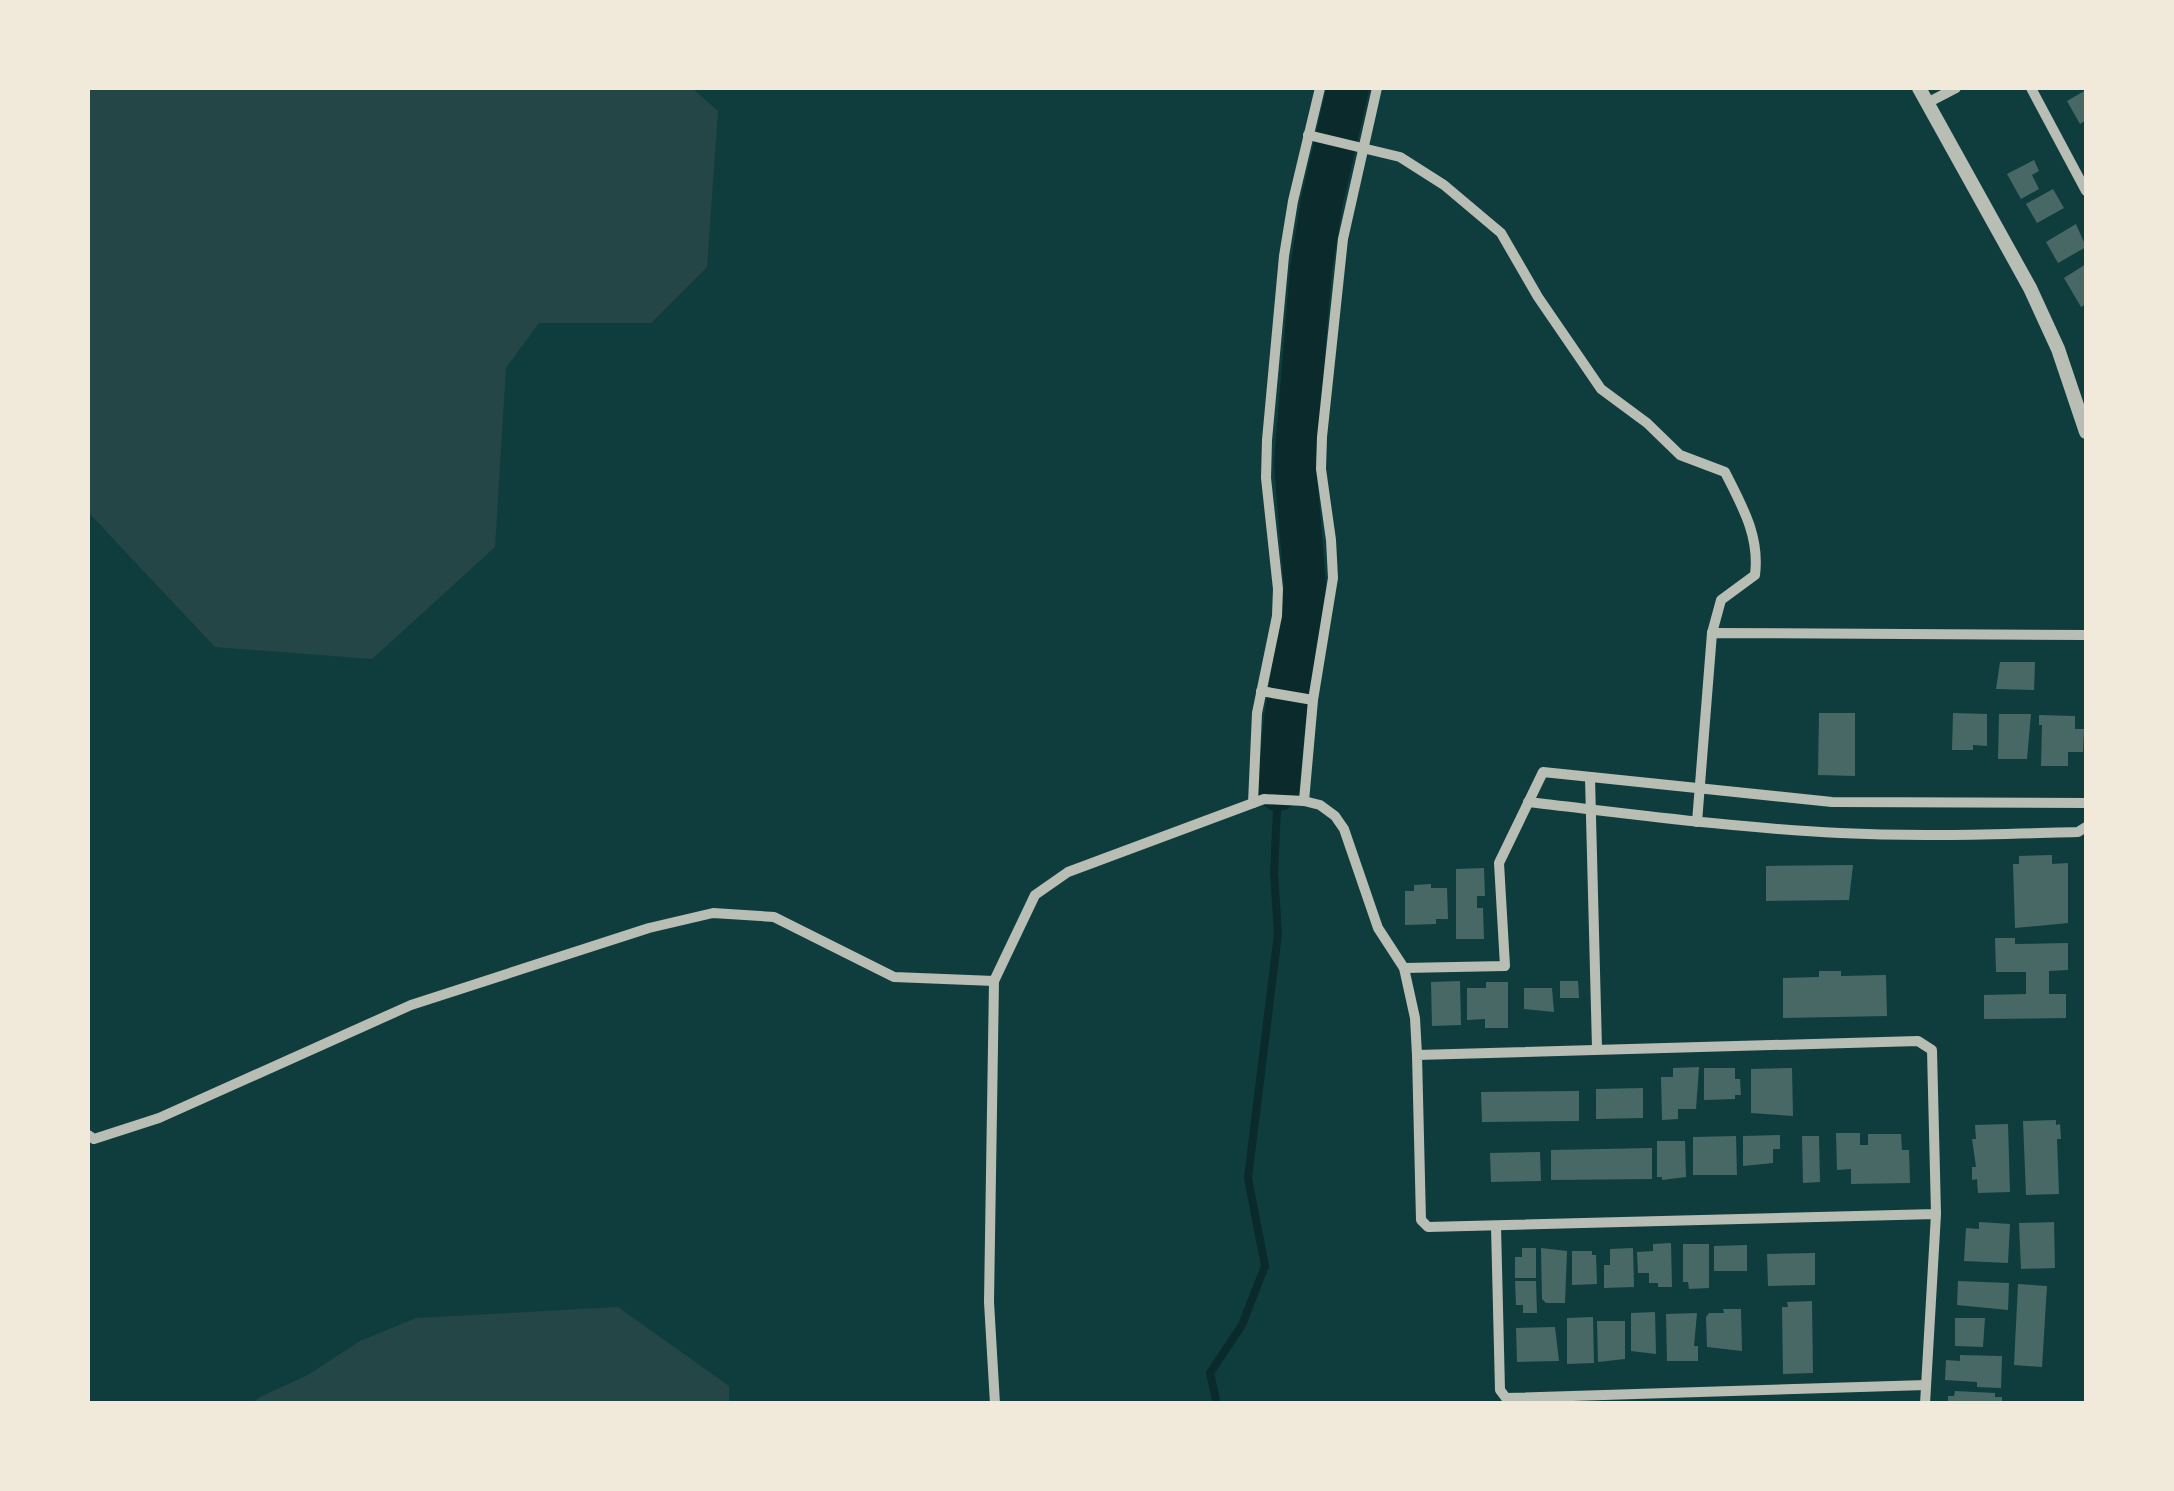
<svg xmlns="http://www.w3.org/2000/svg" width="2174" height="1491" font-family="Raleway,sans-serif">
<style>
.green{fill:#244646}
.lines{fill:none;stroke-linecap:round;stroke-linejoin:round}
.stream{stroke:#0a2a2b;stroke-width:8}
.river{stroke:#0a2a2b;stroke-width:42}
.building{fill:#486865}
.minor{stroke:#b8beb3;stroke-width:10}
.tertiary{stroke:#b8beb3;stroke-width:14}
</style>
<rect width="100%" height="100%" fill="#0f3d3e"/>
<g class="green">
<path d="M88 88H692L718 111 707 267 651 323H539L506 368 495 547 372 659 215 647 88 512Z"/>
<path d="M618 1307 729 1386V1403H252L260 1397 308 1375 360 1341 416 1318Z"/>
</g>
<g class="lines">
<path class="stream" d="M1217 1404 1210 1373 1242 1325 1265 1266 1248 1178 1278 934 1274 872 1278 790"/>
<path class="river" d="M1278 790 1285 719 1305 586 1295 463 1311 269 1322 201 1348 88"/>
</g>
<g class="building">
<path d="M2086 90V120L2080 124 2067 101Z"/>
<path d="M2034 160 2039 171 2032 175 2039 189 2021 199 2007 174Z"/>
<path d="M2053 189 2064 208 2037 223 2026 204Z"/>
<path d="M2076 224 2086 247 2058 263 2046 242Z"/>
<path d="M2086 264V304L2081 307 2064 278Z"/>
<path d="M2000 662H2035L2034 690 1996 689Z"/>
<path d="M1819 713H1855V776L1818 775Z"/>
<path d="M1953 713 1987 714V746L1973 745V750H1952Z"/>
<path d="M1999 714H2031L2027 759H1998Z"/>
<path d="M2039 715 2075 716V729H2084L2083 752H2068V766H2041L2042 725H2039Z"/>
<path d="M2052 855V864L2068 863V923L2015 928 2013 864H2019V856Z"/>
<path d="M1853 865 1849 900 1766 901V866Z"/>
<path d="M1484 868 1485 896H1477V908H1483L1484 939H1456V869Z"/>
<path d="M1431 884V888H1447L1448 919H1436V924L1405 925V891H1414V885Z"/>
<path d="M1995 938H2015V944L2068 943V970L2049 971V994H2066V1018L1984 1019V995L2026 994V972H1996Z"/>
<path d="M1819 971H1841V976L1886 975 1887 1016 1783 1018V978L1819 977Z"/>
<path d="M1460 981 1461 1025 1432 1026 1431 982Z"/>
<path d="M1560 981H1578L1579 998H1560Z"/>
<path d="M1486 982H1508V1028H1485V1019L1467 1020V988H1486Z"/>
<path d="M1524 988H1552L1554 1012 1524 1009Z"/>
<path d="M1699 1067 1696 1109H1678V1119L1662 1120 1661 1077H1673V1068Z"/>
<path d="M1704 1068H1735V1079H1740L1741 1095H1735V1099L1704 1100Z"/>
<path d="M1792 1068 1793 1116 1751 1113V1069Z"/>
<path d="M1643 1088V1118L1596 1119V1089Z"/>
<path d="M1579 1091V1121L1482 1122 1481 1092Z"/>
<path d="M2056 1120V1125L2060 1124 2061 1139H2057L2059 1194 2026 1195 2023 1121Z"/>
<path d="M2008 1124 2010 1192 1978 1193 1977 1179 1972 1180V1167H1976L1972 1139H1976L1975 1125Z"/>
<path d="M1836 1133H1860V1145H1868V1134H1901L1902 1150H1909L1910 1183 1851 1184V1169L1837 1170Z"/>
<path d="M1780 1135V1149H1773V1163L1743 1166V1136Z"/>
<path d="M1736 1136 1737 1175H1693V1137Z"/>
<path d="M1802 1136H1819L1820 1182 1803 1183Z"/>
<path d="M1657 1141H1685L1686 1177 1662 1180V1177H1657Z"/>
<path d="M1652 1148V1179L1551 1180V1150Z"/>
<path d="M1540 1152 1541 1181 1491 1182 1490 1153Z"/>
<path d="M1979 1222 2010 1224 2008 1263 1964 1261 1966 1228 1979 1229Z"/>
<path d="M2054 1222 2055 1268 2021 1269 2019 1223Z"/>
<path d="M1671 1243 1672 1287H1658V1283H1649V1273H1638L1637 1252 1653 1251V1244Z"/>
<path d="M1683 1244H1709V1288L1689 1289 1688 1282H1683Z"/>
<path d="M1747 1245V1271H1714V1246Z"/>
<path d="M1522 1248H1536V1278H1515V1257H1522Z"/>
<path d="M1541 1248 1567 1251 1565 1303H1546L1542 1299Z"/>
<path d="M1633 1248 1634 1287 1604 1288V1265H1610V1249Z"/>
<path d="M1572 1251H1592V1255H1596L1597 1284 1572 1285Z"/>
<path d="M1815 1253V1285L1768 1286 1767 1254Z"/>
<path d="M1515 1281H1536L1537 1313H1523V1305H1516Z"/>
<path d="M1958 1281 2009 1283 2008 1310 1957 1305Z"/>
<path d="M2018 1284 2047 1286 2042 1367 2014 1365Z"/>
<path d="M1812 1301 1813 1373 1783 1374 1782 1307H1788L1787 1302Z"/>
<path d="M1723 1309H1741L1742 1351 1707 1347 1706 1317 1709 1313H1724Z"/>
<path d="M1655 1312 1656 1354 1631 1351V1313Z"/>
<path d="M1697 1313 1694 1346H1698V1361H1667L1666 1314Z"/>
<path d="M1593 1317 1594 1363 1567 1364V1318Z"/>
<path d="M1955 1318H1985L1983 1347 1955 1346Z"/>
<path d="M1597 1321H1625V1359L1598 1362Z"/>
<path d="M1555 1327 1559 1361 1517 1362 1516 1328Z"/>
<path d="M1960 1355 2002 1356 2001 1388 1977 1387V1382L1945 1380 1946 1360 1960 1361Z"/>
<path d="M1955 1391 1995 1393V1397H2002V1404H1948V1396H1954Z"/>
</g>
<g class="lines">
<g class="minor">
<path d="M2031 88 2086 191"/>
<path d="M1927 103 1956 88"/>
<path d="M1308 135 1400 157 1444 185 1501 233 1538 297 1601 389 1647 423 1680 455 1725 472C1742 506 1760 536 1755 575L1721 600 1712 633"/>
<path d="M1261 691 1313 700"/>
<path d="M1590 778 1597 1048"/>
<path d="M1304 801 1313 700 1333 578 1331 540 1321 469 1322 437 1343 239 1377 88"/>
<path d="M1528 802C1632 814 1736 828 1840 833 1920 837 1999 834 2078 832L2086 827"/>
<path d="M1253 803 1257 713 1277 616 1278 589 1266 478 1267 440 1284 256 1293 201 1320 88"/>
<path d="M1697 822 1712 633 2086 635"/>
<path d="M1404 968 1505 966 1499 863 1543 772 1832 802 2086 803"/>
<path d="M88 1135 94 1139 159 1118 411 1005 649 928 713 913 774 917 894 977 994 981"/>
<path d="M1496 1226 1500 1390 1506 1398 1926 1385"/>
<path d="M995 1404 989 1302 994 981 1035 895 1068 872 1264 799 1304 801 1320 805 1335 816 1344 829 1378 928 1404 968 1415 1018 1417 1055"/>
<path d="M1925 1404 1936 1214 1932 1050 1918 1041 1417 1055 1421 1220 1428 1227 1936 1214"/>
</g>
<path class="tertiary" d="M1919 88 2030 288 2058 349 2086 432"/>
</g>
<rect width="2174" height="1491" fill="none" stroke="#f1e9da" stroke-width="180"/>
</svg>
